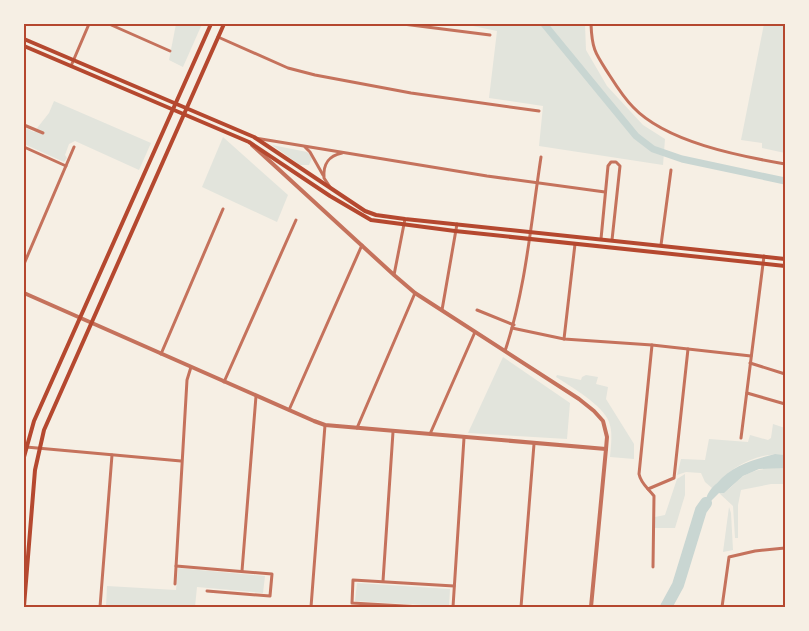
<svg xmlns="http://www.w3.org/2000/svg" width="809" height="631" font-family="'Times New Roman',serif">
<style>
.green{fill:#e2e4dc}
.water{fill:#c9d6d2}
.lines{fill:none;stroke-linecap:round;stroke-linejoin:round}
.canal{stroke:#c9d6d2;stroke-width:7}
.river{stroke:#c9d6d2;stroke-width:12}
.minor{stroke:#c5725c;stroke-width:3}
.tertiary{stroke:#c5725c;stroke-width:4}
.secondary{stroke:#b5482f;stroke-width:4}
.neatline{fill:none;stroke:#b5482f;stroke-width:2}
</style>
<rect width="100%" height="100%" fill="#f6efe4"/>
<g class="green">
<path d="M176 24H202L183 67 169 60Z"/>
<path d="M463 24H585L586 50 607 86 643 125 665 139 663 165 539 146 543 106 489 98 497 31Z"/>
<path d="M764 24H785V153L762 148V143L741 140Z"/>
<path d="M54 101 151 143 139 170 75 141 69 144 65 155 67 158 64 162 24 144V127L34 132 49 113Z"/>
<path d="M223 137 288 195 277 222 202 187Z"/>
<path d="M272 145 307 152 311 155 312 158 309 165H300Z"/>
<path d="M503 357 570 403 567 439 468 433Z"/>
<path d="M557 375 581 380 582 377 586 375 598 377 596 384 608 387 606 399 634 444V459L610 457C611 445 613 432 609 422 603 405 570 386 556 377Z"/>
<path d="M773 424 785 428V455C757 451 730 468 712 488L705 482 701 473 686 472 677 475 681 459 705 460 709 439 748 442 750 435 768 440 771 438Z"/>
<path d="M785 468V484H771L741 490 738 505V538H735L733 506 719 493C728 493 734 483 742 477 755 468 770 468 785 468Z"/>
<path d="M685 474V495L675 528H655V517L665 515 677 479Z"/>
<path d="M729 507 731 513 733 550 723 552Z"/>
<path d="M178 568 265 576 263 593 197 587 195 607H106L107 586 176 590Z"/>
<path d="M357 583 450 589 449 607H422V605L355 601Z"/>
</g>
<path class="water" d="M775 454 785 455V468L759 469 743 476 724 493H719L702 510 703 515 697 519 696 522 694 521 700 512 699 509 703 499H706C708 492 712 487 717 483 733 465 753 460 775 454Z"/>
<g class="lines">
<path class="canal" d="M544 24 636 136 653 149 682 159 785 181"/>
<path class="river" d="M666 607 678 585 701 510 706 503"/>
<g class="minor">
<path d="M109 24 170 51"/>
<path d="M403 24 490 35"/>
<path d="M591 24C592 51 596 54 610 76 617 87 624 98 633 107 666 142 739 156 785 164"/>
<path d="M218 37 288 68 315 75 411 93 539 111"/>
<path d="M71 66 89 24"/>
<path d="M24 125 43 133"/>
<path d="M255 138 487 176 605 192"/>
<path d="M24 147 66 166"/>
<path d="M305 147 310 152 323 175"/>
<path d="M330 187 324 178C323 164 328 156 342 153"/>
<path d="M601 239 608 166 611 162H616L620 166 612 240"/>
<path d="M661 245 671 170"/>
<path d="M24 264 74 147"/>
<path d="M394 275 405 219"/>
<path d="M442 310 457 224"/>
<path d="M477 310 514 325"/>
<path d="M512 328 564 339 652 345 751 356"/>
<path d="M564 339 575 244"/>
<path d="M652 345 639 474C641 484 648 488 654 496L653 567"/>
<path d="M505 351C526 288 531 222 541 157"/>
<path d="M161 354 223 209"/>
<path d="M750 363 785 374"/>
<path d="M224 382 296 220"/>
<path d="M747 393 785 404"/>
<path d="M289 410 362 245"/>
<path d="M357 428 415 293"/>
<path d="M430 434 475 332"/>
<path d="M741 438 764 256"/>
<path d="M26 447 181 461"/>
<path d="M648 489 674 478 688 349"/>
<path d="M176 566 272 574 270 596 207 591"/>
<path d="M242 571 256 396"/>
<path d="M383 581 393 432"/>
<path d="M175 584 187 380 191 367"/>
<path d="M100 607 112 455"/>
<path d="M311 607 325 425"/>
<path d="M421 607 352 603 353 580 454 586"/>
<path d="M453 607 464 438"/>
<path d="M521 607 534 444"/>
<path d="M722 607 729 557 755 551 785 548"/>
</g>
<g class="tertiary">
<path d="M252 145 394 275 415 293 579 399 594 411 603 421 607 437 606 449 591 607"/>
<path d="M24 293 314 421 325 425 606 449"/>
</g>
<g class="secondary">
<path d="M24 39 254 137 365 211 376 215 405 219 785 259"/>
<path d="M24 46 249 142 330 196 371 220 455 231 785 266"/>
<path d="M24 457 34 421 211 24"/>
<path d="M24 606 35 470 44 430 224 24"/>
</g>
</g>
<rect width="809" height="631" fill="none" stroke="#f6efe4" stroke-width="50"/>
<rect x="25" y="25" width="759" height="581" class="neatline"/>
</svg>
